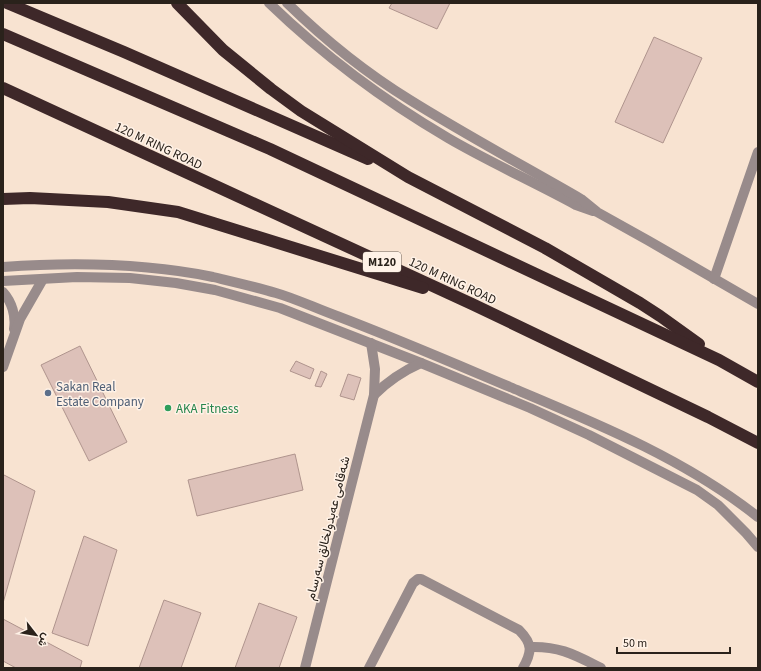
<svg xmlns="http://www.w3.org/2000/svg" width="761" height="671" font-family="'Source Sans 3',Vazirmatn,sans-serif">
<style>
.building{fill:#ddc1b9;stroke:#af948d}
.lines{fill:none;stroke-linecap:round;stroke-linejoin:round}
.minor{stroke:#988b8b;stroke-width:10}
.highway{stroke:#3e2829;stroke-width:12}
.service-dot{fill:#5c6f8a;stroke:#fff2e7;stroke-width:1.5}
.leisure-dot{fill:#2e9e5b;stroke:#fff2e7;stroke-width:1.5}
.labels{text-anchor:middle;stroke-width:3;stroke-linejoin:round;paint-order:stroke}
.shield{fill:#fff2e7;stroke:#6a6058;stroke-width:1}
.shield-label{font-size:12px;font-weight:bold;fill:#2a221b}
.street-label{font-size:13px;fill:#2a221b;stroke:#fff2e7}
.service-label{font-size:13px;fill:#4e5e75;stroke:#fff2e7;text-anchor:start}
.leisure-label{font-size:13px;fill:#27864d;stroke:#fff2e7;text-anchor:start}
</style>
<rect width="100%" height="100%" fill="#f8e3d1"/>
<g class="building">
<path d="M392 3H450L437 29 389 8Z"/>
<path d="M654 37 702 58 663 143 615 122Z"/>
<path d="M80 346 127 442 89 461 41 365Z"/>
<path d="M296 361 314 369 310 379 290 371Z"/>
<path d="M321 371 327 374 321 387 315 386Z"/>
<path d="M348 374 361 378 354 400 340 396Z"/>
<path d="M295 454 303 490 197 516 188 480Z"/>
<path d="M4 475 35 491 3 603V477Z"/>
<path d="M84 536 117 550 88 646 52 633Z"/>
<path d="M164 600 201 613 181 668H139Z"/>
<path d="M259 603 297 617 279 668H235Z"/>
<path d="M3 619 82 661 80 668H16L3 661Z"/>
</g>
<g class="lines">
<g class="minor">
<path d="M269 3C323 55 383 100 448 138 489 162 534 182 576 205L593 211"/>
<path d="M287 3C324 39 366 73 410 100 466 135 524 166 581 199L597 212 649 241 758 304"/>
<path d="M3 267C74 262 144 263 213 277 234 282 256 287 276 293 297 299 317 309 337 316 395 338 453 363 510 387 596 423 685 459 758 517"/>
<path d="M714 279 758 152"/>
<path d="M3 281 77 277 130 278 176 283 215 290 280 308 421 363 530 408 589 435 697 490 718 505 746 533 758 547"/>
<path d="M3 292C12 302 16 316 14 329"/>
<path d="M3 367 20 319 43 279"/>
<path d="M374 395C388 381 403 371 421 363"/>
<path d="M530 647C560 646 575 655 601 668"/>
<path d="M305 668 374 395 375 369 371 343"/>
<path d="M369 668 413 583 418 579H421L519 630C533 644 532 652 523 668"/>
</g>
<g class="highway">
<path d="M7 3 124 52 368 159"/>
<path d="M177 3 223 50 271 89 301 111 408 177 545 248 640 303 660 316 699 344"/>
<path d="M3 34 270 149 719 360 758 382"/>
<path d="M3 88 472 304 708 417 758 443"/>
<path d="M3 199 30 198 108 202 178 212 423 288"/>
</g>
</g>
<circle class="service-dot" cx="48" cy="393" r="4"/>
<circle class="leisure-dot" cx="168" cy="408" r="4"/>
<g class="labels">
<rect class="shield" x="363" y="252" width="38" height="20" rx="3"/>
<g class="shield-label">
<text x="382" y="266">M120</text>
</g>
<g class="street-label">
<text transform="translate(159 145) rotate(25)" y="5">120 M RING ROAD</text>
<text transform="translate(453 280) rotate(25)" y="5">120 M RING ROAD</text>
<text transform="translate(327 528) rotate(-76)" y="5">شەقامی عەبدولخالق سەرسام</text>
</g>
<g class="service-label">
<text x="56" y="391">Sakan Real<tspan x="56" dy="15">Estate Company</tspan></text>
</g>
<g class="leisure-label">
<text x="176" y="413">AKA Fitness</text>
</g>
</g>
<rect width="761" height="671" fill="none" stroke="#2a221b" stroke-width="8"/>
<g transform="translate(36 635) rotate(121)" stroke="#fff2e7" stroke-width="3" paint-order="stroke">
<path d="M0-3L7 15L0 10L-7 15Z" fill="#2a221b"/>
<text y="-6" font-size="11" font-weight="bold" text-anchor="middle" fill="#2a221b">ش</text>
</g>
<path d="M617 647v6h113v-6" fill="none" stroke="#2a221b" stroke-width="2"/>
<text x="623" y="647" font-size="12" fill="#2a221b" stroke="#fff2e7" stroke-width="3" paint-order="stroke">50 m</text>
</svg>
